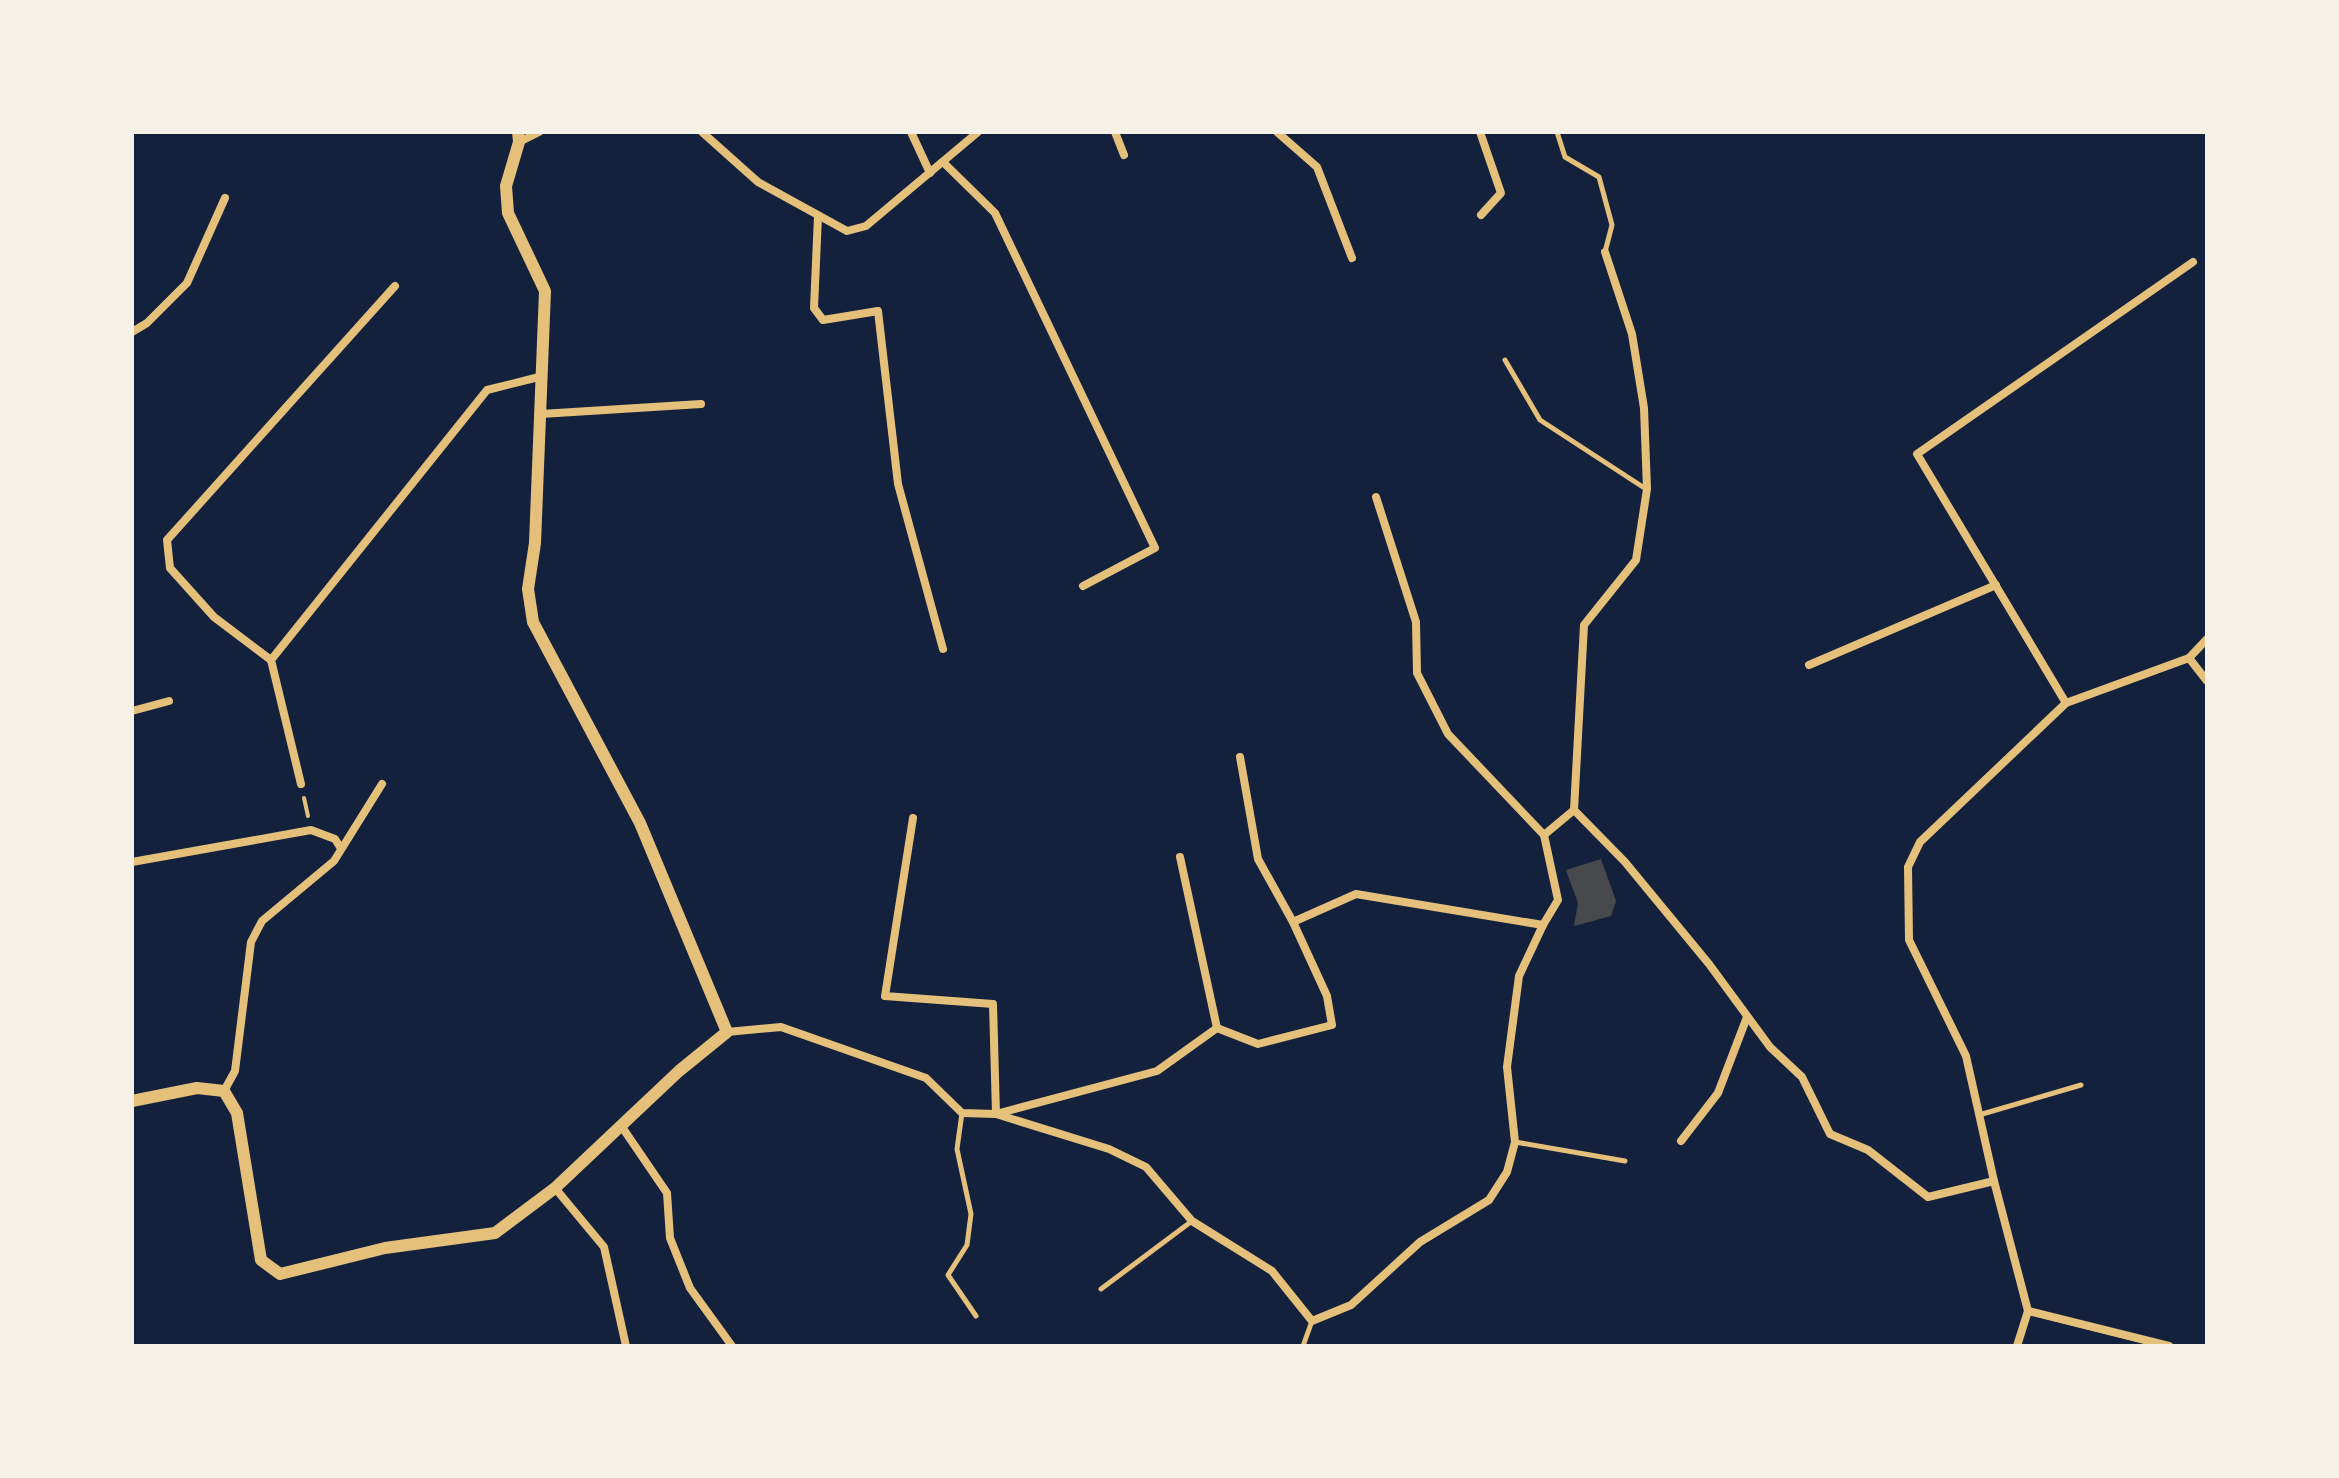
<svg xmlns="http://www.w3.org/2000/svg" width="2339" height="1478" font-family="'IBM Plex Sans',sans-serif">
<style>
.building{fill:#48494c}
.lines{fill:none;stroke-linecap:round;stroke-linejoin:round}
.path{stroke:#e5c07b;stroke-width:4}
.service{stroke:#e5c07b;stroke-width:5}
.minor{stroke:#e5c07b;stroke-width:8}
.tertiary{stroke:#e5c07b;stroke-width:12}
</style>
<rect width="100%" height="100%" fill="#14213d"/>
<path class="building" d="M1601 859 1616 901 1611 916 1574 926 1578 903 1566 870Z"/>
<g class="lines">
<path class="path" d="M304 798 308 816"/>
<g class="service">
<path d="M1557 132 1565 157 1599 177 1612 225 1605 252"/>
<path d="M1505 360 1540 420 1646 489"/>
<path d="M962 1113 957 1149 971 1214 967 1245 948 1275 976 1316"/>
<path d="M1979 1115 2081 1085"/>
<path d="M1515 1142 1625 1161"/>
<path d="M1101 1289 1192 1221"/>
<path d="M1303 1346 1312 1321"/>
</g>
<g class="minor">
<path d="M702 132 758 182 847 231 866 226 978 132"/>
<path d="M911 132 930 173"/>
<path d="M1115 132 1124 155"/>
<path d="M1277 132 1317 167 1352 258"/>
<path d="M1480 132 1501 193 1481 215"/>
<path d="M519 142 539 132"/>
<path d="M943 162 995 213 1155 548 1083 586"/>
<path d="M818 216 814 308 823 320 878 311 898 484 943 649"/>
<path d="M132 332 147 323 187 283 225 198"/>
<path d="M541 414 701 404"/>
<path d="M1376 497 1416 622 1417 673 1448 734 1544 835"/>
<path d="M2189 658 2207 681"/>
<path d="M271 660 214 617 170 568 167 540 395 286"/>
<path d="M1809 665 1996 585"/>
<path d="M2066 703 1917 454 2193 262"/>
<path d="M132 711 169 701"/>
<path d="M301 784 271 660 487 390 543 376"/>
<path d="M1574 810 1625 862 1709 964 1770 1047 1802 1077 1830 1134 1868 1150 1928 1197 1994 1181 2028 1311 2017 1346"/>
<path d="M913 818 885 996 993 1004 996 1114 1157 1071 1217 1028 1258 1044 1332 1025 1327 996 1293 922 1258 859 1240 757"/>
<path d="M1180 857 1217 1028"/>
<path d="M132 862 311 830 335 839 340 847"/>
<path d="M1293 922 1356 894 1543 925"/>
<path d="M727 1032 781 1027 926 1078 962 1113 996 1114 1109 1149 1146 1167 1192 1221 1272 1271 1312 1321 1351 1305 1420 1242 1489 1200 1507 1172 1515 1142 1507 1067 1519 976 1543 925 1558 900 1544 835 1574 810 1584 625 1636 560 1647 489 1644 408 1632 334 1605 252"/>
<path d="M224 1091 235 1071 251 942 262 921 334 861 382 784"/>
<path d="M622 1127 667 1193 670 1238 690 1288 732 1346"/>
<path d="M1681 1141 1718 1093 1747 1017"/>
<path d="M1994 1181 1966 1056 1909 940 1908 867 1920 842 2066 703 2189 658 2207 639"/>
<path d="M555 1188 604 1247 626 1346"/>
<path d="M2028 1311 2169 1346"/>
</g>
<path class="tertiary" d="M132 1101 197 1088 224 1091 237 1113 261 1260 280 1274 385 1248 495 1233 555 1188 679 1071 727 1032 640 823 533 622 528 589 535 543 545 291 508 213 506 186 519 142 518 132"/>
</g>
<rect width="2339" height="1478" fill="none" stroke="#f6f1e7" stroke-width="268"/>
</svg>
